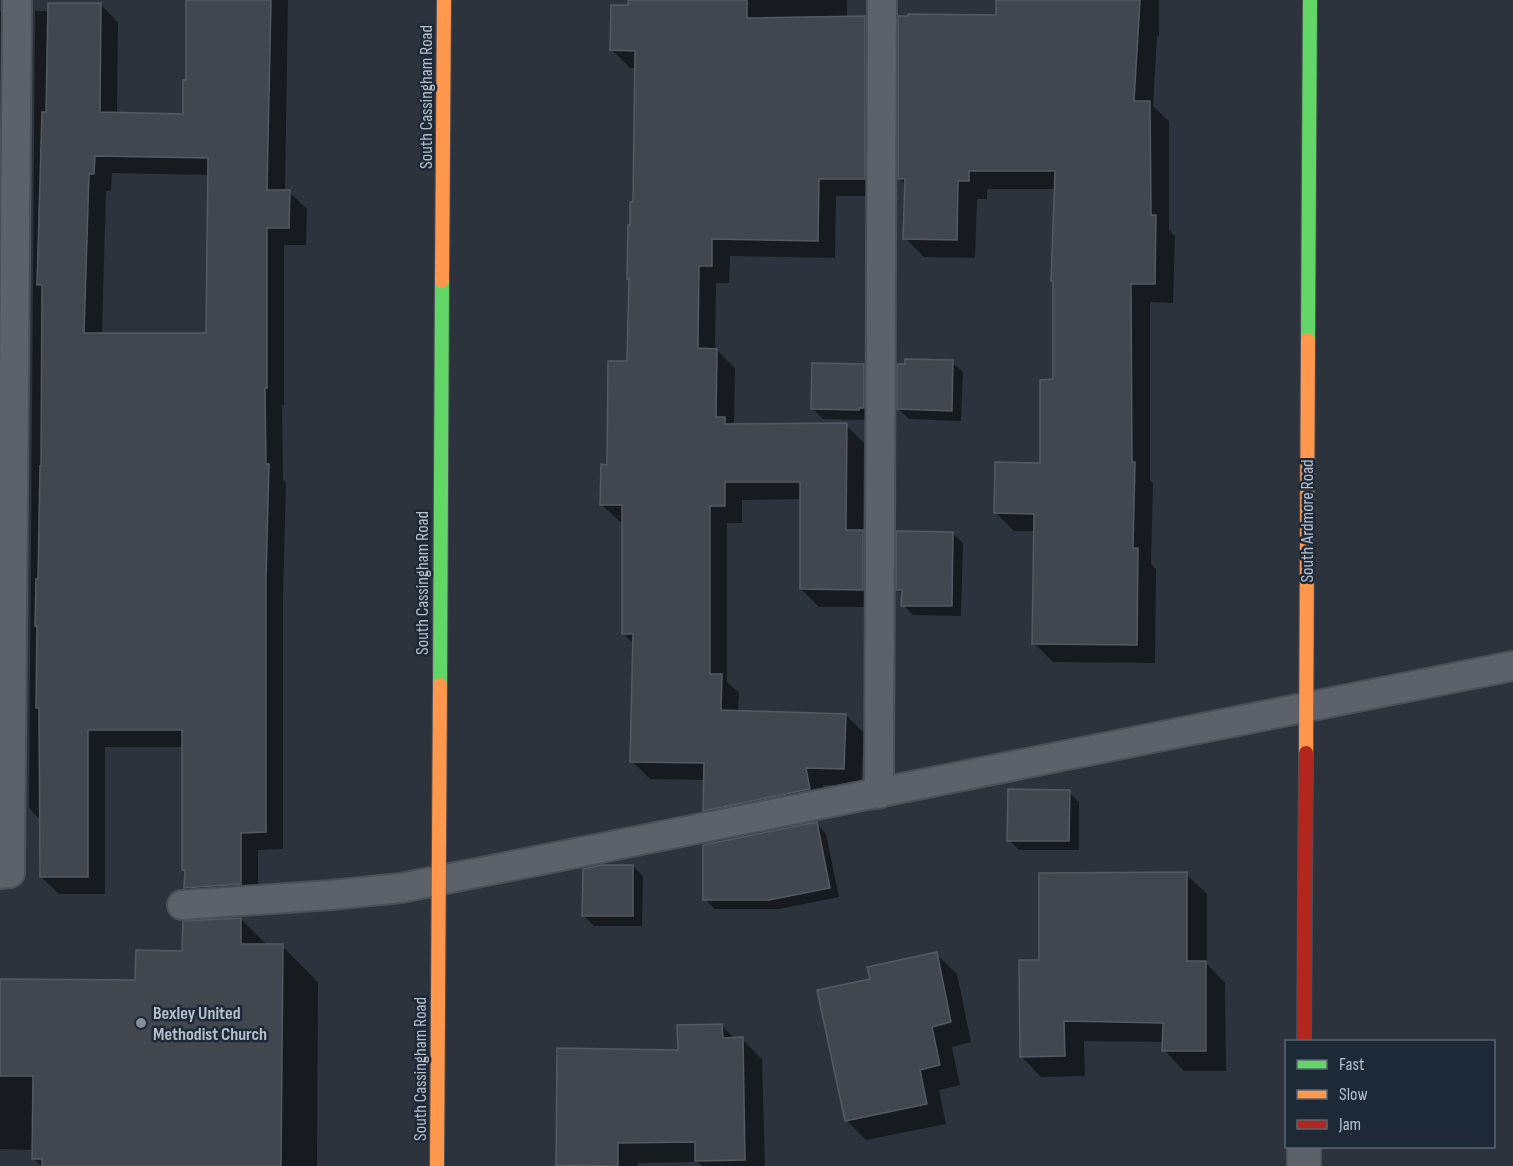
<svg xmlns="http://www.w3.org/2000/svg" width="1513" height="1166" font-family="'Sofia Sans Condensed',sans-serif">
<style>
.shadow{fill:#0007;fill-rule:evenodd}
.building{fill:#42474f;stroke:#545a63;stroke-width:1.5;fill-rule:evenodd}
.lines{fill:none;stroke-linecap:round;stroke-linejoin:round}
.lane-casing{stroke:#4b4f56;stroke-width:32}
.street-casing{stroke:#4b4f56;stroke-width:36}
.fast-casing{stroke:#4b4f56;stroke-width:16}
.slow-casing{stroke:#4b4f56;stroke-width:16}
.jam-casing{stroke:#4b4f56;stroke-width:16}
.lane{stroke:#5c616a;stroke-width:28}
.street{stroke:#5c616a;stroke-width:33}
.fast{stroke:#63d668;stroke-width:14}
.slow{stroke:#ff974d;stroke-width:14}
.jam{stroke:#b3261e;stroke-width:14}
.poi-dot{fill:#868e9a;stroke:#1e2938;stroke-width:2}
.labels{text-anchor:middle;stroke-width:5;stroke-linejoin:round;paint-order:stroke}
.street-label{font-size:18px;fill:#b7bfcd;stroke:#1e2938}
.poi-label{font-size:18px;font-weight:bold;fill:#b7bfcd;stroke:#1e2938;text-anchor:start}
</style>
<rect width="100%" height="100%" fill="#2c333c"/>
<g class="shadow">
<path d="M187 0H288L285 192H289L307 209 306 245H284V405H282L283 480 286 483 283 597V849L258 850V902L203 905 186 888 187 872 184 869V747H105V894H59L41 877V821L29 808 35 11H49L101 5 118 22 117 114 184 116 187 82ZM112 173 209 175 207 335 102 334 106 191H111Z"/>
<path d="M630 0H847V18H865L883 36 882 196H836L835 258 730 256 729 283H716L715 350H717L735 368 734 426 846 425 864 443 863 532 881 550 880 607H819L801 589V499L742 500V523H727V682L739 693 738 712 846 715 864 733 861 786 823 785 827 807 722 828 704 810 705 780 650 779 632 761 634 644 623 633 624 522H620L602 505 629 362 632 226 635 204 636 68H630L612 50 630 6Z"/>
<path d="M998 0H1159V36H1157L1153 106 1169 121V230L1175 236 1173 303 1150 302V480L1153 483 1151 564 1156 569 1155 663 1053 662 1034 643 1035 531H1014L995 512 1041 464 1055 381V283L1053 281 1056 189H987V199H977L975 258 924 257 905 238 906 185 899 178 998 16Z"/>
<path d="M0 11 16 27 0 824Z"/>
<path d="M952 362 963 372 961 421 909 419 898 409 906 366Z"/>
<path d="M863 365 874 375 869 420 823 419 813 409Z"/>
<path d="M952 533 963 543 961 616 913 615 903 605V595L898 589Z"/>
<path d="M1069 792 1079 802V850H1019L1009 840Z"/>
<path d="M816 823 826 834 839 897 779 909H715L705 899Z"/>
<path d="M633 866 643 876 642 926H594L584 916Z"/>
<path d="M1186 874 1207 894V964L1225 983 1226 1071H1184L1164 1050V1042L1084 1041 1085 1076 1041 1077 1021 1056 1041 961Z"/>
<path d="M241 919 268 946H282L318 982 317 1166H41L33 1158V1150L0 1149V980L137 981 183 952Z"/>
<path d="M936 954 957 974 971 1042 952 1047 960 1085 939 1090 946 1124 866 1140 846 1120 872 980Z"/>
<path d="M722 1026 735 1039H742L762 1059 765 1166H702L698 1162 638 1163V1166H559L557 1164 680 1051Z"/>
</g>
<g class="building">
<path d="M186 0H271L267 190H290L289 228H267V388H265L266 464H269L266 579V832L241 833V884L184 888 185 870H182V730H88V877H40L39 708H36L37 626H35L36 579H38L40 466H41L42 285H37L42 112H46L48 3H101L100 112 183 114V80H186ZM95 156 208 158 206 333H84L89 174H94Z"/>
<path d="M628 0H747V18L865 16V179H819L818 241 712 239V266H699L698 348 717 349 716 417H725V424L847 423 846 530H863V590L800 589V482H725V506H710V674H722L721 710 846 714 844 769 806 768 810 789 703 811 704 763 630 762 633 634H622V505H600L601 464 607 465 608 361H627L629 279H627L628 225H630V202H633L635 51 610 50 611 5H628Z"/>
<path d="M996 0H1140L1134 101H1150L1151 215H1156L1155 284H1131L1132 462H1135L1133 548H1138L1137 645 1032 644 1034 514 994 513 995 462 1040 463V380L1053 379V281H1051L1055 171H969V181H958L957 240 903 239 905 179H898V16H908V14L996 15Z"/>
<path d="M905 359 953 360 952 411 897 409V364H905Z"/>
<path d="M812 363 864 364V408H859V410L811 409Z"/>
<path d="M896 531 953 532 952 606H901L902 590H896Z"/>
<path d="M1008 789 1070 790 1069 841H1007Z"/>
<path d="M817 822 830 888 769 900H703V845Z"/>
<path d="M602 865H633V916H582L583 869Z"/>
<path d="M1187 872V961H1206V1051H1162L1163 1023 1064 1021 1065 1056 1020 1057 1019 960H1039V873Z"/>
<path d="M241 918V944H283L281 1166H42V1159H32L33 1076H0V979L135 980 136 950 182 951 183 921Z"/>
<path d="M937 952 951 1022 932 1027 940 1065 920 1070 927 1104 845 1121 817 990 870 979 867 967Z"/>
<path d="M722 1024 723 1038 743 1037 745 1160 695 1161V1142L618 1143V1166L556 1165 557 1048 678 1050 677 1025Z"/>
</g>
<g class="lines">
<g class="lane-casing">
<g id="lane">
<path d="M879 794 882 0"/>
<path d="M0 874 10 873 17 0"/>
<path d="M182 905 331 895 401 888 1513 666"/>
</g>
</g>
<g class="street-casing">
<path id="street" d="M1304 1166V1146"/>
</g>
<g class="fast-casing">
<g id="fast">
<path d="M1308 340 1310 0"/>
<path d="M440 685 442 281"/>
</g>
</g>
<g class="slow-casing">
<g id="slow">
<path d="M442 281 444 0"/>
<path d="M1306 753 1308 340"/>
<path d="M437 1166 440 685"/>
</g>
</g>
<g class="jam-casing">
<path id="jam" d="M1304 1042 1306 753"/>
</g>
<use href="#lane" class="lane"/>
<use href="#street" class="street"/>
<use href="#fast" class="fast"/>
<use href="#slow" class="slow"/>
<use href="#jam" class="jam"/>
</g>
<circle class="poi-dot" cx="141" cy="1023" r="6"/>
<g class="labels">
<g class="street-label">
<text transform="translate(426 97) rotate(-90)" y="6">South Cassingham Road</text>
<text transform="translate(1307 521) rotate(-90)" y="6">South Ardmore Road</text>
<text transform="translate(422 583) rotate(-90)" y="6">South Cassingham Road</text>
<text transform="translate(420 1069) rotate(-90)" y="6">South Cassingham Road</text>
</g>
<g class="poi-label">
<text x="153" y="1019">Bexley United<tspan x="153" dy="21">Methodist Church</tspan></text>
</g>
</g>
<rect x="1285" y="1040" width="210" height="108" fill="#1e2938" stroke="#5b6574" stroke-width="1.5"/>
<rect x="1297" y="1060" width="30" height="9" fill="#63d668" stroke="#5b6574" stroke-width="1.5"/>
<text x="1339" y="1070" font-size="18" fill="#b7bfcd">Fast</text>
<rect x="1297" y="1090" width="30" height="9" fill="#ff974d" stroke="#5b6574" stroke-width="1.5"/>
<text x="1339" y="1100" font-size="18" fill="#b7bfcd">Slow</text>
<rect x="1297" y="1120" width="30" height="9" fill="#b3261e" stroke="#5b6574" stroke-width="1.5"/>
<text x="1339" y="1130" font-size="18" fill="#b7bfcd">Jam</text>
</svg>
